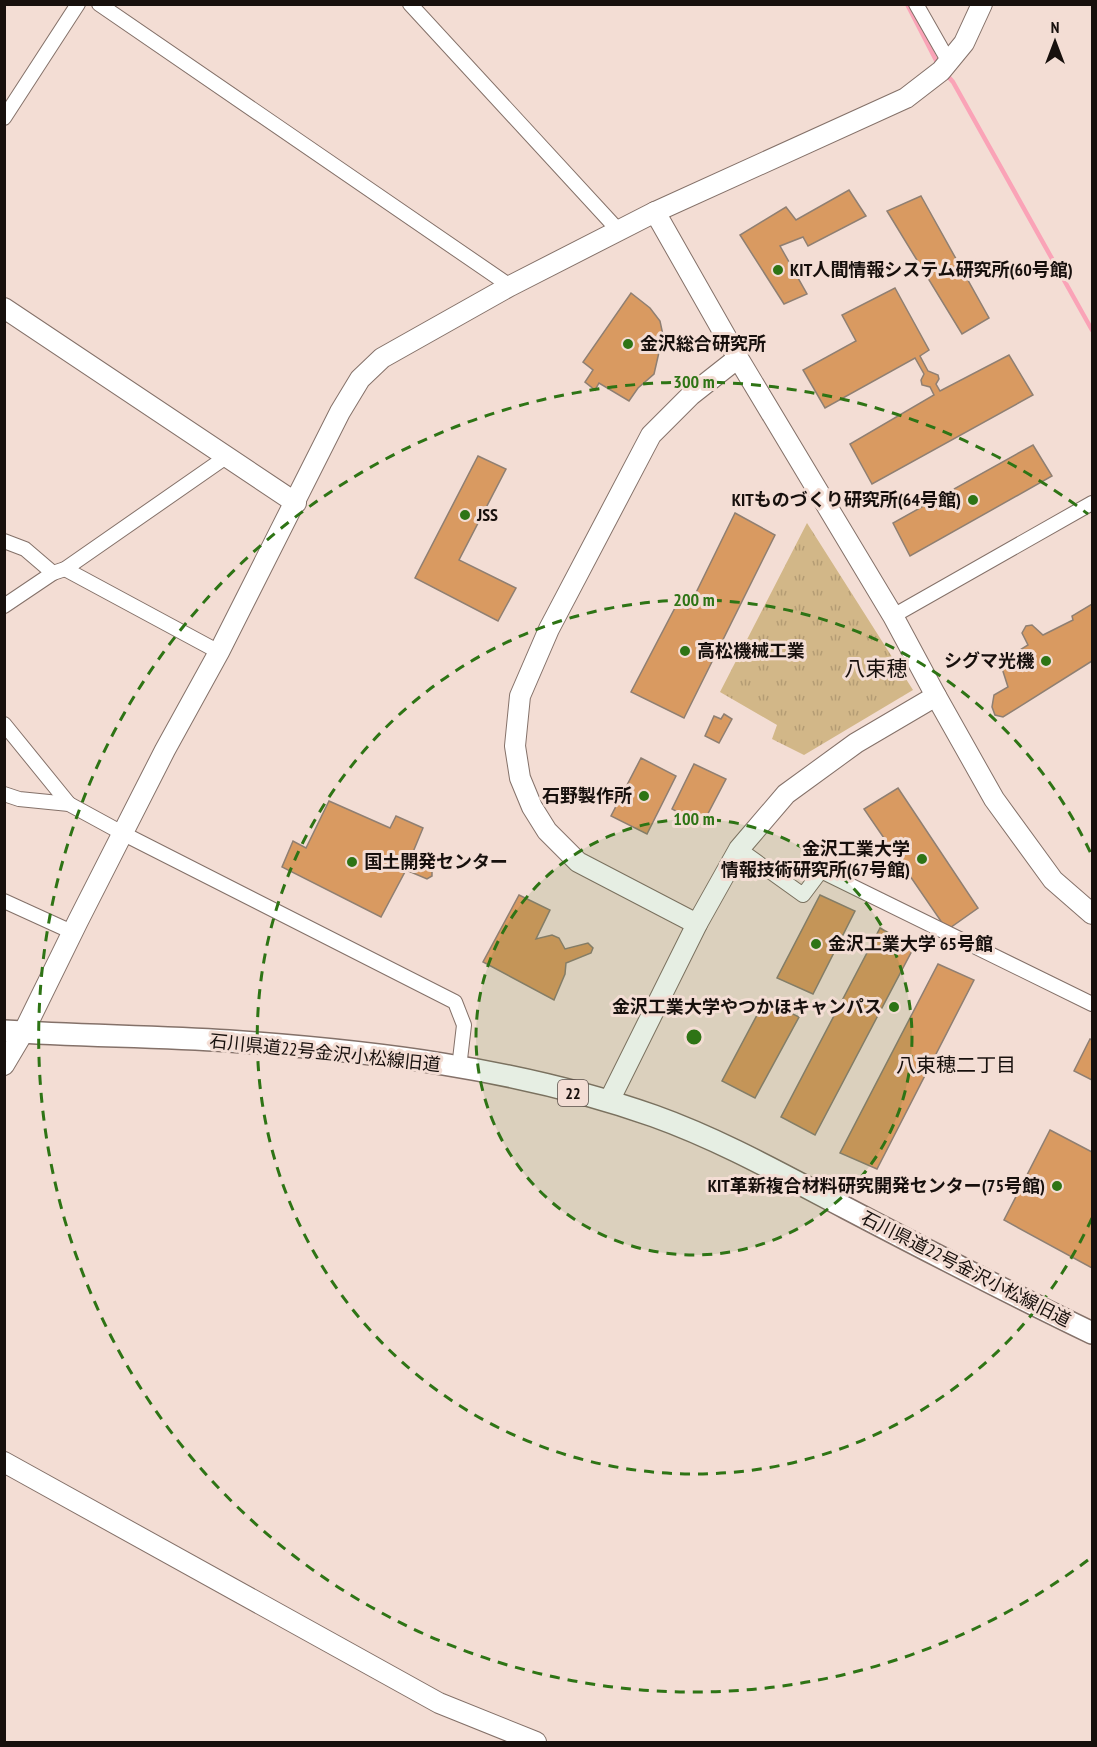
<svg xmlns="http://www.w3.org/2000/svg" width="1097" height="1747" font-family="'PT Sans Narrow','Noto Sans JP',sans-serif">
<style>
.park{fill:url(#park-tufts)}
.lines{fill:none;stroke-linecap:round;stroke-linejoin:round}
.stream{stroke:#faa3b7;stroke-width:4.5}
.building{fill:#d99a61;stroke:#8f7f72;stroke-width:1.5}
.street-casing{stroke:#847169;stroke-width:16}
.secondary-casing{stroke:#847169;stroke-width:22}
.primary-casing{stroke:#847169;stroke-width:24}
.street{stroke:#fff;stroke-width:14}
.secondary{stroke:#fff;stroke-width:20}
.primary{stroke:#fff;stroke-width:21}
.ring{fill:none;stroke:#2e7415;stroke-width:3;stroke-dasharray:10 8}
.poi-dot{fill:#2e7415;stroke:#f3ddd4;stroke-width:2}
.labels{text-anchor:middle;stroke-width:6;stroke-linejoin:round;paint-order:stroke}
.shield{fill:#f3ddd4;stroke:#594e49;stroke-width:1.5}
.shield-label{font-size:16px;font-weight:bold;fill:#17100d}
.poi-label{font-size:18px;font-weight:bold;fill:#17100d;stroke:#f3ddd4;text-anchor:start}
.street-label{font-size:18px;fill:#17100d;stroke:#f3ddd4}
.neighbourhood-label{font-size:20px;fill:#17100d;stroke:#f3ddd4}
.quarter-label{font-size:21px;fill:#17100d;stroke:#f3ddd4}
.centre{fill:#2e7415;stroke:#f3ddd4;stroke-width:3}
.ring-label{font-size:18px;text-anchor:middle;font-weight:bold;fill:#2e7415;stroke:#f3ddd4;stroke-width:6;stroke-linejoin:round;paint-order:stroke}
</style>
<defs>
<pattern id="park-tufts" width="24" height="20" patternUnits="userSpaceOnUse" patternTransform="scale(1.5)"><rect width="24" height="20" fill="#d2b788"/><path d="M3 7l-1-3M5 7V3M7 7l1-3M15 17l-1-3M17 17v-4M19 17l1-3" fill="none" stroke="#b49c74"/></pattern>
</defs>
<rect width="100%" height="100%" fill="#f3ddd4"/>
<path class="park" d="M807 523 913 690 804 755 772 739 777 725 720 692Z"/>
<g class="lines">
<g class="stream">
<path d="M907 4 939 66"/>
<path d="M946 74 953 82 1092 330"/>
</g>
</g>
<g class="building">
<path d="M849 190 866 216 808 246 803 237 780 246 807 294 784 304 740 235 786 207 796 220Z"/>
<path d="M921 196 989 318 962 334 887 211Z"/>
<path d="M895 288 929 350 920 356 928 371 938 375 939 379 936 384 940 391 1009 355 1033 395 872 484 850 444 934 395 930 387 922 385 921 380 924 374 915 358 825 408 803 370 856 341 842 315Z"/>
<path d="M631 293 650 308 660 321 663 335 654 374 638 388 629 401 599 383 595 390 585 382 593 370 583 362Z"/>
<path d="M1033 445 1052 476 910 556 893 523Z"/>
<path d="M478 456 506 469 459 560 516 588 498 621 415 578Z"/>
<path d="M735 513 775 535 684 718 631 692 677 604 688 609Z"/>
<path d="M1092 604V661L1003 717 995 715 992 707 994 695 1008 687 1000 662 1028 645 1022 633 1026 626 1032 625 1043 635 1073 620 1072 616Z"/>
<path d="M724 714 732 719 719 743 705 736 714 716 721 719Z"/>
<path d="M641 758 676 776 647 834 611 816Z"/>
<path d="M694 764 726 779 702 825 672 809Z"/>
<path d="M898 788 978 908 947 930 864 809Z"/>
<path d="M329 801 390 828 396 816 423 828 411 857 432 868V876L427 879 406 870 381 917 282 867 293 841 306 848Z"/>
<path d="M519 895 550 910 536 939 552 935 559 938 565 949 588 943 593 948 591 953 566 963 565 974 554 1000 483 962Z"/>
<path d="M820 895 855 911 813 994 777 978Z"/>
<path d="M880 928 914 947 815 1135 781 1117Z"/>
<path d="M938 964 974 980 877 1169 840 1153Z"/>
<path d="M765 1000 799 1017 755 1098 722 1081Z"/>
<path d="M1090 1039 1092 1040V1080L1074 1071Z"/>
<path d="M1050 1130 1092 1152V1268L1004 1220Z"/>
</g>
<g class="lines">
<g class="street-casing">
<g id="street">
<path d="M99 4 510 286"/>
<path d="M410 4 619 231"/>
<path d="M916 4 949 62"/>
<path d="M4 118 78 4"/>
<path d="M4 541 25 549 53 573"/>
<path d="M65 569 219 652"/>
<path d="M4 606 53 573 65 569 226 457"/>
<path d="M893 616 1092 503"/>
<path d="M4 724 69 804"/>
<path d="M4 794 19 799 69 804 124 834 455 1002 464 1025 459 1068"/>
<path d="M739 849 803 895 821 871 1092 1004"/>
<path d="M4 901 72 932"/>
</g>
</g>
<g class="secondary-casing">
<g id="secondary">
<path d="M655 212 738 358 893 616 936 696"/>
<path d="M4 308 296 503"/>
<path d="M697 924 578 862 547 831 532 807 520 778 515 746 520 696 549 629 651 435 691 395 738 358"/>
<path d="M4 1065 23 1033 78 921 165 750 219 652 340 412 360 379 382 358 510 286 655 212 906 98 941 71 964 43 982 4"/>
<path d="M609 1101 697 924 739 849 786 794 856 743 936 696 994 799 1053 880 1092 914"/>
<path d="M4 1462 439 1703 536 1742"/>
</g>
</g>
<g class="primary-casing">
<path id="primary" d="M4 1031C79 1036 154 1036 229 1041 372 1051 518 1068 654 1116 721 1140 783 1175 846 1208 928 1251 1009 1293 1092 1333"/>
</g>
<use href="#street" class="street"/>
<use href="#secondary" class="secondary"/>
<use href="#primary" class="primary"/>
</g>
<circle cx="694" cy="1037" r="218" fill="#2e7415" fill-opacity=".12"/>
<g class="ring">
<circle cx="694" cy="1037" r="218"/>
<path d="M1092 1218A437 437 0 1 1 1092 856"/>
<path d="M1088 1560A655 655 0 1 1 1088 514"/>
</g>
<g class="poi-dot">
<circle cx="778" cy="270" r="6"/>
<circle cx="628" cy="344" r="6"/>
<circle cx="973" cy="500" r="6"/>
<circle cx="465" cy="515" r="6"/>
<circle cx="685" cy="651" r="6"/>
<circle cx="1046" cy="661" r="6"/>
<circle cx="644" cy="796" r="6"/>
<circle cx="922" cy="859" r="6"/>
<circle cx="352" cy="862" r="6"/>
<circle cx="816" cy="944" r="6"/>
<circle cx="894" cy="1007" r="6"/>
<circle cx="1057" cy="1186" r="6"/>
</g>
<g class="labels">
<rect class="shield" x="558" y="1080" width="30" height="26" rx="4.5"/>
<g class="shield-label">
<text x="573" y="1099">22</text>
</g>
<g class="poi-label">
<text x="790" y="276">KIT人間情報システム研究所(60号館)</text>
<text x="640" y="350">金沢総合研究所</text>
<text x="961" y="506" text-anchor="end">KITものづくり研究所(64号館)</text>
<text x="477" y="521">JSS</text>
<text x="697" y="657">高松機械工業</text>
<text x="1034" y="667" text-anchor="end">シグマ光機</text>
<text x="632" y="802" text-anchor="end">石野製作所</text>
<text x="910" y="855" text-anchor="end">金沢工業大学<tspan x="910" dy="21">情報技術研究所(67号館)</tspan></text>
<text x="364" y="868">国土開発センター</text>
<text x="828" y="950">金沢工業大学 65号館</text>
<text x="882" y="1013" text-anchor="end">金沢工業大学やつかほキャンパス</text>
<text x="1045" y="1192" text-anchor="end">KIT革新複合材料研究開発センター(75号館)</text>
</g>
<g class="street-label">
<text transform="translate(325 1053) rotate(6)" y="6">石川県道22号金沢小松線旧道</text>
<text transform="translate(966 1269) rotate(27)" y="6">石川県道22号金沢小松線旧道</text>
</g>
<g class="neighbourhood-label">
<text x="956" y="1072">八束穂二丁目</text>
</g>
<g class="quarter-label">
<text x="876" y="676">八束穂</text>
</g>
</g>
<circle cx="694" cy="1037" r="9" class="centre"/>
<g class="ring-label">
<text x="694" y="388">300 m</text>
<text x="694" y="606">200 m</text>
<text x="694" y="825">100 m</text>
</g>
<rect width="1097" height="1747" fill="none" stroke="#17100d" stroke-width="12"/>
<g transform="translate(1055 42)" stroke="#f3ddd4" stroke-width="4.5" paint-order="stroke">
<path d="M0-4.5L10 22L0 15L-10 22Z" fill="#17100d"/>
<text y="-9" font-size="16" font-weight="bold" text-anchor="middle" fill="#17100d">N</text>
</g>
</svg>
